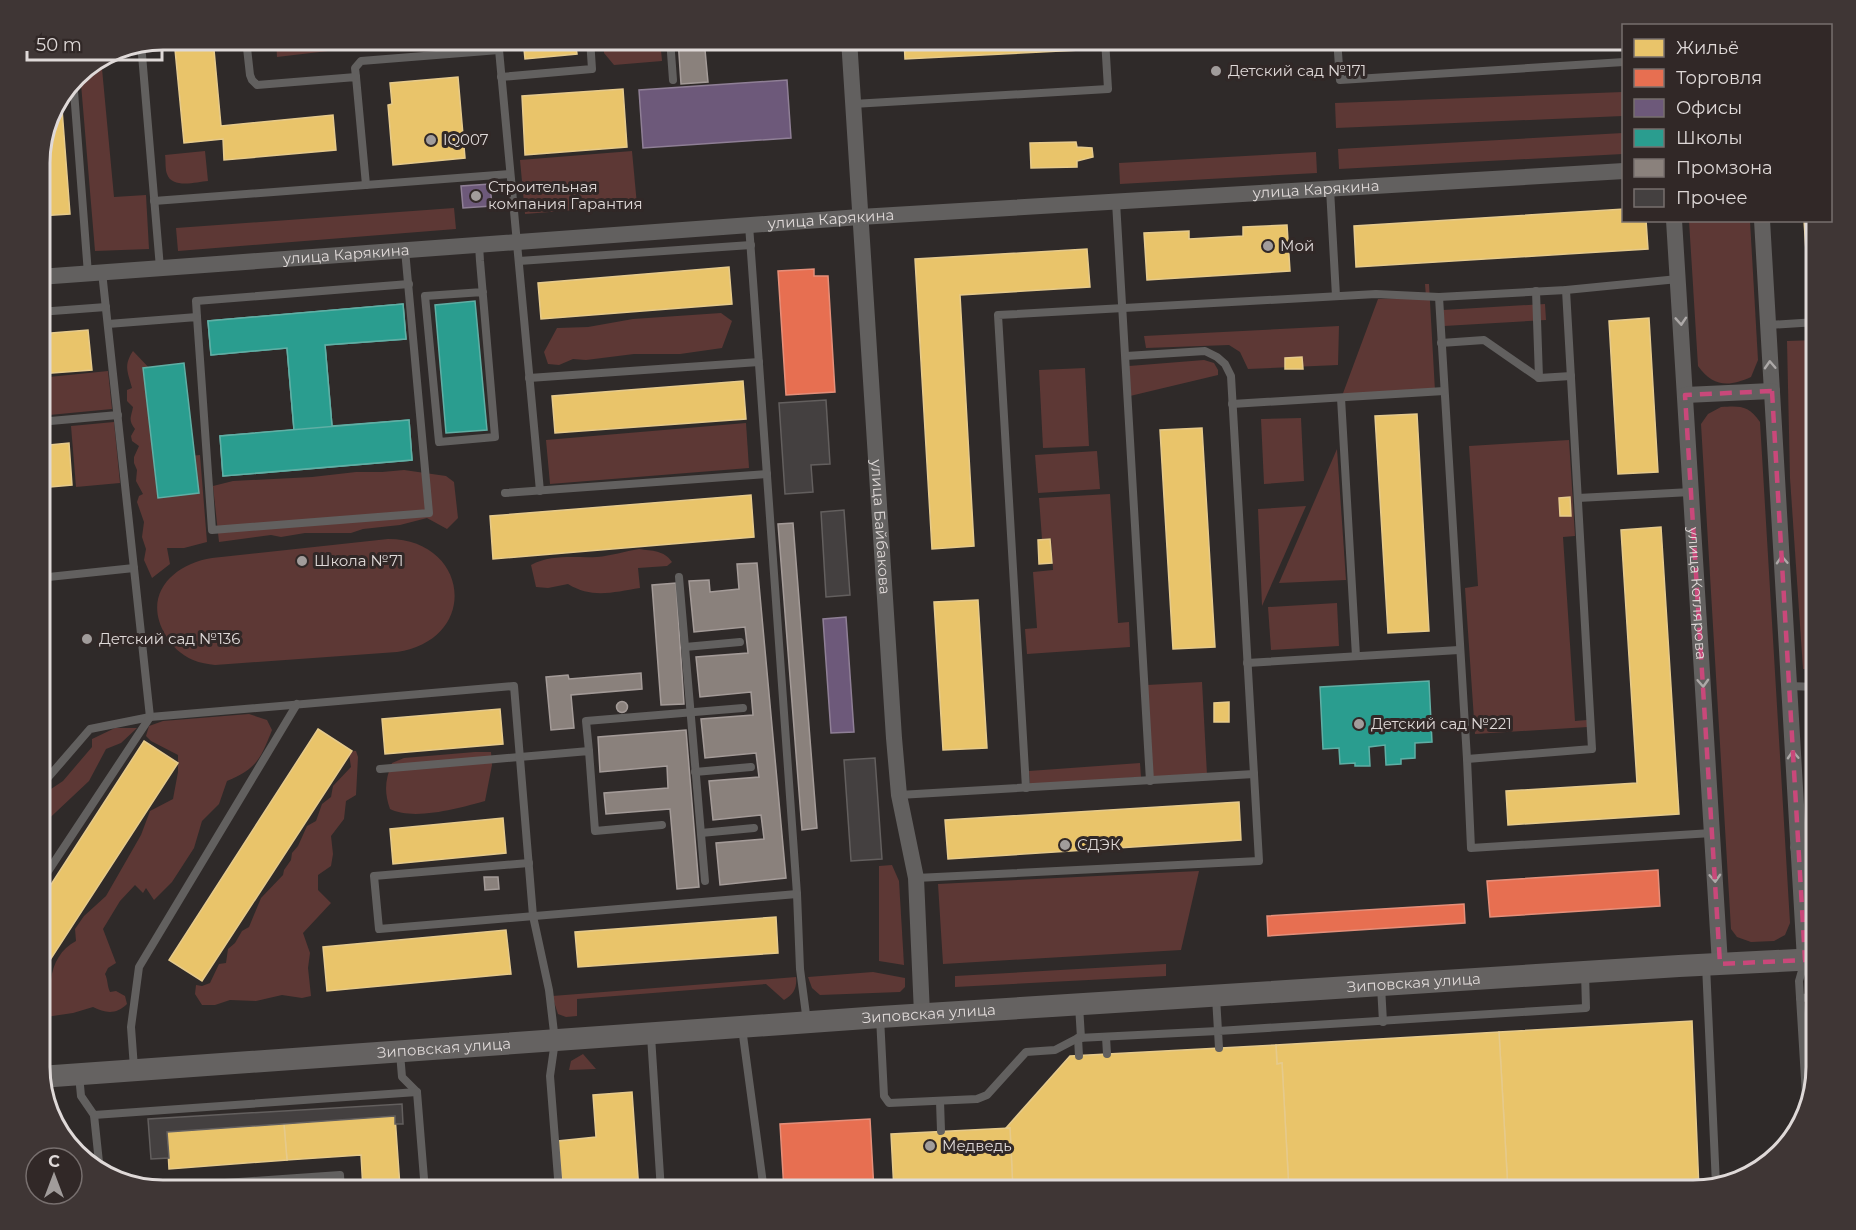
<svg xmlns="http://www.w3.org/2000/svg" width="1856" height="1230" font-family="Montserrat,sans-serif">
<style>
.green{fill:#5d3835}
.homes{fill:#e9c46a;stroke:#e6ca8b;stroke-width:1.5}
.shops{fill:#e76f51;stroke:#e58f7a;stroke-width:1.5}
.offices{fill:#6d597a;stroke:#8f7f96;stroke-width:1.5}
.schools{fill:#2a9d8f;stroke:#60afa5;stroke-width:1.5}
.industry{fill:#8a817c;stroke:#a49b98;stroke-width:1.5}
.building{fill:#444040;stroke:#635f5e;stroke-width:1.5}
.lines{fill:none;stroke-linecap:round;stroke-linejoin:round}
.lane{stroke:#62605f;stroke-width:8}
.street{stroke:#62605f;stroke-width:16}
.secondary{stroke:#656261;stroke-width:22}
.oneway{stroke:#ada9a8}
.marked{fill:none;stroke:#c9487a;stroke-width:4.5;stroke-dasharray:12 8;stroke-linejoin:round}
.poi-dot{fill:#a19c9b;stroke:#312827;stroke-width:2}
.labels{text-anchor:middle;stroke-width:6;stroke-linejoin:round;paint-order:stroke}
.poi-label{font-size:15px;fill:#dfd9d8;stroke:#312827;text-anchor:start}
.street-label{font-size:15px;fill:#dfd9d8;stroke:#312827}
.rim{fill:none;stroke:#dfd9d8;stroke-width:3}
</style>
<rect width="100%" height="100%" fill="#2f2a29"/>
<g class="green">
<path d="M276 39H326L328 51 277 57Z"/>
<path d="M334 39H460L335 51Z"/>
<path d="M603 39H660L662 61 614 65 604 53Z"/>
<path d="M101 58 114 197 146 195 149 249 95 251 80 72Z"/>
<path d="M1623 92V116L1336 128 1335 103Z"/>
<path d="M1623 133V154L1339 169 1338 149Z"/>
<path d="M205 151 208 181C196 182 172 189 167 174 165 169 166 161 165 155Z"/>
<path d="M632 151 637 205 525 214 520 160Z"/>
<path d="M1316 152 1317 173 1120 184 1119 163Z"/>
<path d="M454 208 456 229 178 251 176 228Z"/>
<path d="M1689 221H1750L1758 360 1751 377C1729 387 1713 387 1698 366Z"/>
<path d="M1425 284H1429L1435 391 1342 396 1378 299 1426 297Z"/>
<path d="M1545 304 1546 320 1444 326 1443 310Z"/>
<path d="M721 313 732 321 722 348 680 354H634L586 360 573 359 559 365 548 364 544 352 557 328 588 327 633 319Z"/>
<path d="M1339 326 1338 365 1248 369 1240 352 1229 345 1146 348 1144 336Z"/>
<path d="M1817 340V669H1803L1790 478 1787 341Z"/>
<path d="M133 351 152 371 158 459 200 455 207 542 184 548H167L170 564 152 578 144 560 146 549 142 537 144 522 137 502 139 496 143 494 136 481 137 470 134 463V457L139 446 132 441 131 436 135 429C128 420 131 418 133 407L127 401V390L132 388C128 372 123 366 133 351Z"/>
<path d="M1204 360 1214 363 1218 370V375L1130 396 1129 366Z"/>
<path d="M1085 368 1089 446 1043 448 1039 370Z"/>
<path d="M108 371 112 409 39 416V378Z"/>
<path d="M1721 407C1740 406 1748 405 1760 422L1790 923 1785 935 1774 941 1751 942 1737 937 1731 929 1701 424 1708 414Z"/>
<path d="M1301 418 1304 481 1264 484 1261 419Z"/>
<path d="M114 422 120 483 76 487 71 426Z"/>
<path d="M746 423 749 468 550 484 546 440Z"/>
<path d="M1569 440 1575 536 1563 537 1575 721 1587 720 1588 727 1475 734 1465 588 1478 586 1469 446Z"/>
<path d="M1337 449 1346 580 1279 583Z"/>
<path d="M1097 451 1100 489 1038 493 1035 455Z"/>
<path d="M404 470 446 476 454 482 458 518 447 529 427 518 400 525 363 529 351 533H305L281 537 271 535 219 542 213 486 233 481 312 477 356 472H382Z"/>
<path d="M1110 494 1118 623 1129 622 1130 647 1027 654 1025 629 1037 628 1033 572 1053 570 1051 538 1042 539 1039 498Z"/>
<path d="M1306 506 1262 606 1258 509Z"/>
<path d="M388 539C469 539 481 639 397 652L215 665C208 664 200 663 193 660 181 655 172 646 166 636 141 595 173 564 212 558Z"/>
<path d="M639 549C652 551 664 550 672 562L667 566 638 568 640 588C614 592 592 599 568 584L548 588 536 587 531 565C552 554 574 558 597 557 611 556 625 551 639 549Z"/>
<path d="M1337 603 1339 646 1271 650 1268 607Z"/>
<path d="M1202 682 1207 775 1153 778 1147 685Z"/>
<path d="M249 714 267 720 272 730C260 760 257 768 227 781L219 804 202 821 194 848 172 882 154 900 146 888 143 893 135 885 120 901 103 929 116 963 108 968 105 974C108 980 107 986 110 992L116 991 125 996 127 1004C116 1015 105 1013 93 1007L73 1013 39 1018V986L51 980C53 963 61 949 76 941L75 929 84 916 106 896 141 835 150 811 173 799 178 772V755L151 741 146 736 149 726 163 721Z"/>
<path d="M115 728H137L121 743 106 749 89 781 39 828V797L63 781 92 747V739Z"/>
<path d="M354 751H356L358 757 356 795 346 801 344 819 331 836 333 854 331 866 318 875V890L331 903 303 933 310 953 308 968 311 996 302 998 282 995 256 1001 230 1000 215 1005H202L195 994 196 985 202 986 210 983 219 964 226 963 228 949 235 943 242 931 249 927 261 898 283 875 284 870 291 860 292 853 298 846 307 826 316 821 322 804 331 797 333 786 351 767 349 754Z"/>
<path d="M475 752H491L492 765 485 801C460 808 414 821 390 809 384 792 385 780 392 763L404 758Z"/>
<path d="M1140 763 1141 777 1030 785 1029 771Z"/>
<path d="M892 865 899 881 904 965 879 961V866Z"/>
<path d="M1199 871 1181 950 943 964 938 884Z"/>
<path d="M1166 964V976L955 987V976Z"/>
<path d="M873 972 905 978V987L900 992 820 995 812 988 808 977Z"/>
<path d="M796 977C797 988 794 994 784 1000L766 984 577 999V1016L566 1017 558 1014 552 996Z"/>
<path d="M583 1054 596 1069 569 1070 571 1061Z"/>
</g>
<g class="homes">
<path d="M174 39H213L221 126 333 115 336 150 224 160 223 139 184 143Z"/>
<path d="M523 39H575L577 54 525 59Z"/>
<path d="M1079 39 1080 50 905 59 904 39Z"/>
<path d="M458 77 465 158 393 165 388 105 392 104 390 83Z"/>
<path d="M623 89 627 147 525 155 522 96Z"/>
<path d="M61 96 70 214 39 216V155L49 115Z"/>
<path d="M1076 142 1077 147 1092 148 1093 157 1077 161V167L1031 168 1030 143Z"/>
<path d="M1624 209V220H1646L1648 249 1356 267 1354 226Z"/>
<path d="M1804 220H1817V296L1809 297Z"/>
<path d="M1287 225 1290 271 1147 280 1144 233 1189 231V239L1243 236V227Z"/>
<path d="M1087 249 1090 287 960 295 974 546 932 549 915 259Z"/>
<path d="M729 267 732 304 541 319 538 283Z"/>
<path d="M1649 318 1658 472 1618 474 1609 321Z"/>
<path d="M88 330 92 370 39 374V334Z"/>
<path d="M1302 357 1303 369H1285V358Z"/>
<path d="M743 381 746 419 555 433 552 396Z"/>
<path d="M1417 414 1429 631 1388 633 1375 416Z"/>
<path d="M1202 428 1215 647 1173 649 1160 430Z"/>
<path d="M69 443 72 485 39 488V446Z"/>
<path d="M751 495 754 537 493 559 490 516Z"/>
<path d="M1570 497 1571 516H1560L1559 498Z"/>
<path d="M1661 527 1679 814 1508 825 1506 791 1637 783 1621 530Z"/>
<path d="M1050 539 1052 563 1039 564 1038 540Z"/>
<path d="M978 600 987 748 943 750 934 602Z"/>
<path d="M1229 702V722H1214V703Z"/>
<path d="M500 709 503 744 385 754 382 719Z"/>
<path d="M318 729 352 751 202 981 169 960Z"/>
<path d="M144 741 178 763 39 977V903Z"/>
<path d="M1239 802 1241 840 948 859 945 820Z"/>
<path d="M503 818 506 853 393 864 390 829Z"/>
<path d="M776 917 778 953 578 967 575 932Z"/>
<path d="M506 930 511 974 327 991 323 947Z"/>
<path d="M1692 1021 1699 1190 1508 1191 1499 1032Z"/>
<path d="M1499 1032 1508 1191H1289L1282 1063 1277 1064 1276 1045Z"/>
<path d="M1276 1045 1277 1064 1282 1063 1289 1191H1013L1010 1128H1006L1070 1056Z"/>
<path d="M632 1092 639 1191H563L558 1141 596 1137 593 1095Z"/>
<path d="M395 1116 400 1187 363 1190 361 1155 287 1160 284 1124Z"/>
<path d="M284 1124 287 1160 169 1169 167 1132Z"/>
<path d="M1010 1128 1013 1191H894L891 1134Z"/>
<path d="M400 1187V1191H364L363 1190Z"/>
</g>
<g class="shops">
<path d="M814 269V276H828L835 392 786 395 778 271Z"/>
<path d="M1658 870 1660 906 1490 917 1487 881Z"/>
<path d="M1464 904 1465 923 1268 936 1267 916Z"/>
<path d="M870 1119 874 1191H784L780 1124Z"/>
</g>
<g class="offices">
<path d="M787 80 791 138 643 148 639 90Z"/>
<path d="M490 184 492 206 463 208 461 186Z"/>
<path d="M846 617 854 732 831 733 823 619Z"/>
</g>
<g class="schools">
<path d="M475 301 487 430 446 433 435 305Z"/>
<path d="M403 304 406 339 325 345 332 426 294 430 287 348 211 355 208 321Z"/>
<path d="M403 304 406 339 325 345 332 426 409 420 412 460 223 476 220 436 294 430 287 348 211 355 208 321Z"/>
<path d="M184 363 199 493 158 498 143 368Z"/>
<path d="M409 420 412 460 223 476 220 436Z"/>
<path d="M1429 681 1432 742 1415 743V758L1401 759V764L1386 765 1385 745 1369 747 1370 766H1355V763L1340 764 1339 748 1323 749 1320 687Z"/>
</g>
<g class="industry">
<path d="M678 39H704L708 82 681 84Z"/>
<path d="M793 523 817 828 802 830 778 524Z"/>
<path d="M757 563 786 878 720 885 716 843 764 839 761 815 713 820 709 781 759 777 756 753 705 758 701 719 753 715 751 692 700 697 696 657 748 653 745 627 694 632 689 581 709 580 710 592 739 589 737 564Z"/>
<path d="M676 583 684 704 661 705 652 585Z"/>
<path d="M641 673 642 689 571 695 574 728 551 730 546 677 568 675 569 679Z"/>
<circle cx="622" cy="707" r="5.5"/>
<path d="M686 730 699 887 677 889 670 809 606 814 604 793 668 788 667 766 600 772 598 737Z"/>
<path d="M484 877H498L499 889 485 890Z"/>
</g>
<g class="building">
<path d="M826 400 830 464 811 465 813 492 785 494 779 403Z"/>
<path d="M844 510 850 595 826 597 821 512Z"/>
<path d="M875 758 882 859 851 861 844 760Z"/>
<path d="M402 1104 403 1124H395V1116L167 1132 169 1158 151 1159 148 1119Z"/>
</g>
<g class="lines">
<g class="lane">
<path d="M246 39 250 75 252 80 257 85 356 77 366 185"/>
<path d="M498 39 540 491"/>
<path d="M670 39 673 80"/>
<path d="M1337 39 1340 80 1624 62"/>
<path d="M141 43 160 268"/>
<path d="M356 77 355 68 361 61 499 50"/>
<path d="M501 77 592 69 590 39"/>
<path d="M73 78 88 274"/>
<path d="M853 104 1108 89 1105 39"/>
<path d="M1330 189 1336 296"/>
<path d="M154 201 510 174"/>
<path d="M1116 202 1150 781"/>
<path d="M749 225 797 894 800 969 807 1022"/>
<path d="M479 245 480 261 495 437 439 442 425 296 483 292"/>
<path d="M519 261 751 245"/>
<path d="M1536 291 1539 378"/>
<path d="M1439 297 1467 759 1471 848 1712 833"/>
<path d="M39 312 106 307"/>
<path d="M197 317 196 301 409 284"/>
<path d="M108 324 197 317 212 530 429 513 405 250"/>
<path d="M1768 325 1817 322"/>
<path d="M1441 343 1484 340 1539 378 1571 376"/>
<path d="M529 378 759 362"/>
<path d="M1341 398 1356 656"/>
<path d="M1232 404 1444 391"/>
<path d="M39 422 118 415"/>
<path d="M505 493 767 474"/>
<path d="M1578 498 1691 492"/>
<path d="M679 577 705 881"/>
<path d="M39 578 134 568"/>
<path d="M685 647 740 642"/>
<path d="M1247 663 1459 650"/>
<path d="M1789 686 1817 687"/>
<path d="M589 751 586 721 743 708"/>
<path d="M1467 759 1592 749 1566 290"/>
<path d="M380 769 589 751 595 831 662 825"/>
<path d="M695 772 751 767"/>
<path d="M39 788 90 729 150 717 514 686 533 916 549 990 555 1041 550 1076 559 1191"/>
<path d="M1026 788 998 315 1376 294 1439 297 1566 290 1678 279"/>
<path d="M899 795 1254 774"/>
<path d="M701 833 754 828"/>
<path d="M529 863 374 876 379 929 797 894"/>
<path d="M916 878 1259 861 1231 376 1225 364 1217 357 1205 351 1126 356"/>
<path d="M39 885 150 717 102 272"/>
<path d="M1805 960 1799 981 1806 1095H1809"/>
<path d="M1706 965 1716 1185"/>
<path d="M1381 986 1383 1022"/>
<path d="M1800 998 1817 997"/>
<path d="M1079 1005 1081 1038"/>
<path d="M880 1017 884 1096 889 1103 977 1099 987 1095 1026 1052 1055 1050 1078 1038 1218 1031 1216 997"/>
<path d="M742 1028 764 1191"/>
<path d="M651 1036 661 1191"/>
<path d="M1106 1037 1107 1054"/>
<path d="M1078 1038 1079 1056"/>
<path d="M1219 1048 1218 1031 1586 1008 1585 972"/>
<path d="M400 1053 402 1077 417 1092 425 1191"/>
<path d="M134 1068 131 1027 139 967 297 704"/>
<path d="M79 1075 81 1096 94 1115 100 1172"/>
<path d="M940 1101 941 1131"/>
<path d="M94 1115 417 1092"/>
<path d="M154 1188 340 1175 341 1191"/>
</g>
<g class="street">
<path id="s1" d="M849 39 894 738 899 795 916 878 922 1014"/>
<path id="s2" d="M1674 220 1720 964"/>
<path d="M1762 220 1805 960"/>
<path id="s3" d="M39 277 860 217 1624 171"/>
<path d="M1685 395 1772 391"/>
<path d="M1798 847 1817 846"/>
</g>
<path class="secondary" id="s4" d="M40 1077 880 1017 1679 966 1817 959"/>
</g>
<defs><path id="oneway-chevron" d="M-2-3.5L2.5 0L-2 3.5" fill="none" stroke-width="1.6" stroke-linecap="round" stroke-linejoin="round" transform="scale(1.5)"/></defs>
<g class="oneway">
<use href="#oneway-chevron" transform="translate(1681 321) rotate(86)"/>
<use href="#oneway-chevron" transform="translate(1770 365) rotate(-93)"/>
<use href="#oneway-chevron" transform="translate(1782 560) rotate(-93)"/>
<use href="#oneway-chevron" transform="translate(1703 683) rotate(87)"/>
<use href="#oneway-chevron" transform="translate(1793 755) rotate(-93)"/>
<use href="#oneway-chevron" transform="translate(1715 878) rotate(87)"/>
</g>
<path class="marked" d="M1772 391 1805 960 1720 964 1685 395Z"/>
<g class="poi-dot">
<circle cx="1216" cy="71" r="6"/>
<circle cx="431" cy="140" r="6"/>
<circle cx="476" cy="196" r="6"/>
<circle cx="1268" cy="246" r="6"/>
<circle cx="302" cy="561" r="6"/>
<circle cx="87" cy="639" r="6"/>
<circle cx="1359" cy="724" r="6"/>
<circle cx="1065" cy="845" r="6"/>
<circle cx="930" cy="1146" r="6"/>
</g>
<g class="labels">
<g class="poi-label">
<text x="1228" y="76">Детский сад №171</text>
<text x="443" y="145">IQ007</text>
<text x="488" y="192">Строительная<tspan x="488" dy="17">компания Гарантия</tspan></text>
<text x="1280" y="251">Мой</text>
<text x="314" y="566">Школа №71</text>
<text x="99" y="644">Детский сад №136</text>
<text x="1371" y="729">Детский сад №221</text>
<text x="1077" y="850">СДЭК</text>
<text x="942" y="1151">Медведь</text>
</g>
<g class="street-label">
<text dy="5" stroke="none"><textPath href="#s3" startOffset="1280">улица Карякина</textPath></text>
<text dy="5" stroke="none"><textPath href="#s3" startOffset="794">улица Карякина</textPath></text>
<text dy="5" stroke="none"><textPath href="#s3" startOffset="308">улица Карякина</textPath></text>
<text dy="5" stroke="none"><textPath href="#s1" startOffset="489">улица Байбакова</textPath></text>
<text dy="5" stroke="none"><textPath href="#s2" startOffset="374">улица Котлярова</textPath></text>
<text dy="5" stroke="none"><textPath href="#s4" startOffset="1377">Зиповская улица</textPath></text>
<text dy="5" stroke="none"><textPath href="#s4" startOffset="891">Зиповская улица</textPath></text>
<text dy="5" stroke="none"><textPath href="#s4" startOffset="405">Зиповская улица</textPath></text>
</g>
</g>
<path d="M0 0H1856V1230H0ZM163 50H1693A113 113 0 0 1 1806 163V1067A113 113 0 0 1 1693 1180H163A113 113 0 0 1 50 1067V163A113 113 0 0 1 163 50Z" fill="#3f3635" fill-rule="evenodd"/>
<path class="rim" d="M163 50H1693A113 113 0 0 1 1806 163V1067A113 113 0 0 1 1693 1180H163A113 113 0 0 1 50 1067V163A113 113 0 0 1 163 50Z"/>
<rect x="1622" y="24" width="210" height="198" fill="#312827" stroke="#776f6e" stroke-width="1.5"/>
<rect x="1634" y="39" width="30" height="18" fill="#e9c46a" stroke="#776f6e" stroke-width="1.5"/>
<text x="1676" y="54" font-size="18" fill="#dfd9d8">Жильё</text>
<rect x="1634" y="69" width="30" height="18" fill="#e76f51" stroke="#776f6e" stroke-width="1.5"/>
<text x="1676" y="84" font-size="18" fill="#dfd9d8">Торговля</text>
<rect x="1634" y="99" width="30" height="18" fill="#6d597a" stroke="#776f6e" stroke-width="1.5"/>
<text x="1676" y="114" font-size="18" fill="#dfd9d8">Офисы</text>
<rect x="1634" y="129" width="30" height="18" fill="#2a9d8f" stroke="#776f6e" stroke-width="1.5"/>
<text x="1676" y="144" font-size="18" fill="#dfd9d8">Школы</text>
<rect x="1634" y="159" width="30" height="18" fill="#8a817c" stroke="#776f6e" stroke-width="1.5"/>
<text x="1676" y="174" font-size="18" fill="#dfd9d8">Промзона</text>
<rect x="1634" y="189" width="30" height="18" fill="#444040" stroke="#776f6e" stroke-width="1.5"/>
<text x="1676" y="204" font-size="18" fill="#dfd9d8">Прочее</text>
<g transform="translate(54 1176)"><circle r="28" fill="#312827" stroke="#776f6e" stroke-width="1.5"/>
<path d="M0-4.5L10 22L0 15L-10 22Z" fill="#a19c9b"/>
<text y="-9" font-size="16" font-weight="bold" text-anchor="middle" fill="#dfd9d8">С</text>
</g>
<path d="M27 51v9h135v-9" fill="none" stroke="#dfd9d8" stroke-width="3"/>
<text x="36" y="51" font-size="18" fill="#dfd9d8" stroke="#312827" stroke-width="4.5" paint-order="stroke">50 m</text>
</svg>
